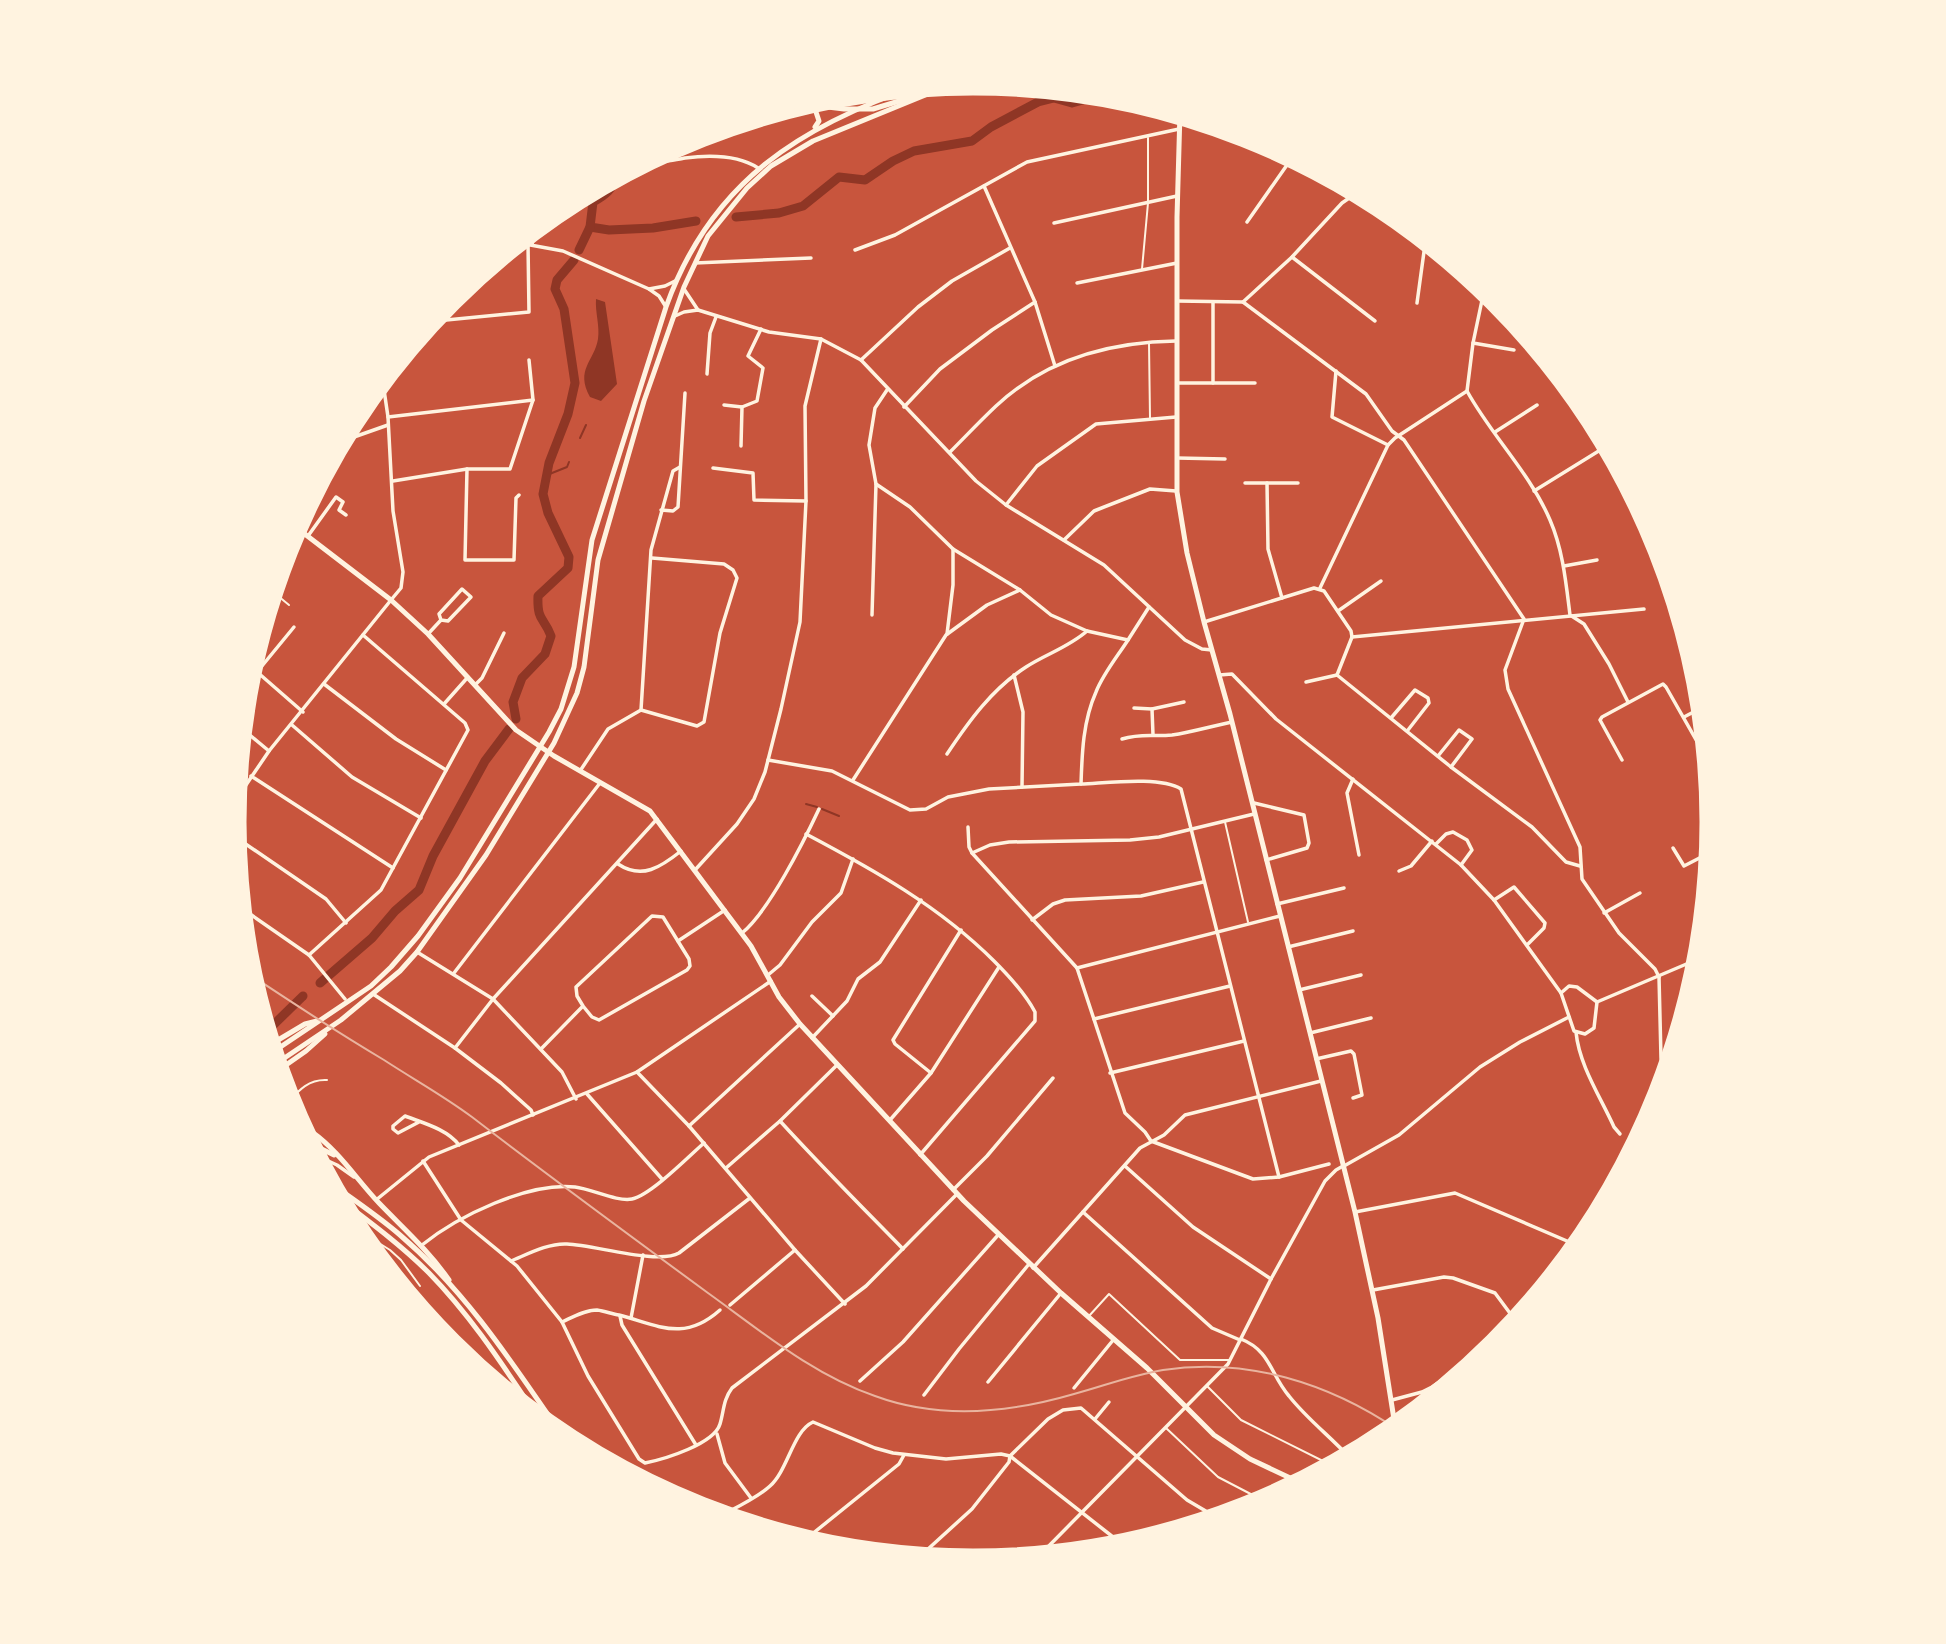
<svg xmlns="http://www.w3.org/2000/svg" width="1946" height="1644" font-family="'Varela Round',sans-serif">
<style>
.water{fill:#8f3625}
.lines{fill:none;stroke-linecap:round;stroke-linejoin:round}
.stream{stroke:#8f3625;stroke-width:2}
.river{stroke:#8f3625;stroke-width:9}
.service{stroke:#fff3e0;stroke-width:2}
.minor{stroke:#fff3e0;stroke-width:3.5}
.tertiary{stroke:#fff3e0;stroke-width:3.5}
.primary{stroke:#fff3e0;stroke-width:5}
.trunk{stroke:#fff3e0;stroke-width:5}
.rail{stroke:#e9b49f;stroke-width:2}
.rim{fill:none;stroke:#fff3e0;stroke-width:9}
</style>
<rect width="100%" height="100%" fill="#c8553d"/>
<path class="water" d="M596 299 605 302 617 384 601 401 590 397C575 369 594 362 598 339 600 326 595 312 596 299Z"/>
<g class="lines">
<g class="stream">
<path d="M580 438 586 425"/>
<path d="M547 475 567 467 569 462"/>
<path d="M806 804 817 807"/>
<path d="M822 809 839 816"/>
</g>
<g class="river">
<path d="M736 217 779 213 803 206 839 177 865 180 893 161 914 151 972 141 991 127 1038 102 1054 98 1072 103 1111 92"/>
<path d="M590 227 609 230 653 228 696 221"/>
<path d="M579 250 590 227 593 202C604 196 615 189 614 175"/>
<path d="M516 719 513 702 522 678 545 654 551 636C544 617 537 622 538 596L568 568 569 557 548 513 543 494 549 463 568 414 575 383 564 309 555 289 557 280 574 260"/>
<path d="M320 983 372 938 395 911 419 890 433 856 485 761 509 729"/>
<path d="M264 1034 303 996"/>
</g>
<g class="service">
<path d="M1142 269 1148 203V138"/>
<path d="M1149 343 1150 418"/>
<path d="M290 535 293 527"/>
<path d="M277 567 295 546 285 544"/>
<path d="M275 576 280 581 272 591 289 605"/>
<path d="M1225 822 1248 922"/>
<path d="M288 1102C299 1090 309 1079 327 1080"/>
<path d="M350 1225 390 1250 401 1260 420 1286"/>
<path d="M1089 1316 1109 1294 1180 1360H1230"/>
<path d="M1207 1386 1241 1420 1335 1467"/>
<path d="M1166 1428 1218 1477 1268 1503"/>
</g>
<g class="minor">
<path d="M771 110 785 113 789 105"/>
<path d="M1180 123 1219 124"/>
<path d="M650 156 651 159C662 163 674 160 685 158 709 155 738 155 758 168"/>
<path d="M1312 165 1343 192 1352 196 1375 198"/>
<path d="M984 186 1035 302 1055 366"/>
<path d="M1247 222 1294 155"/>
<path d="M1054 223 1177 196"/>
<path d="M532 244 537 223"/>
<path d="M855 250 895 235 1027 162 1179 129"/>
<path d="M1292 257 1375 321"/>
<path d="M695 263 811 258"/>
<path d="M1077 283 1177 263"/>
<path d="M1485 286 1473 343 1467 391C1491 435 1530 473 1550 520 1563 550 1566 583 1570 615L1584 624 1609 664 1628 702"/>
<path d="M1177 301 1243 302 1366 394 1392 431 1404 440 1524 619 1505 670 1508 689 1580 847 1582 879 1619 933 1655 969 1659 977"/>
<path d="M1243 302 1292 257 1342 203 1352 196"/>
<path d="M1417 303 1426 237"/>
<path d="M426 322 529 312 528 244"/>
<path d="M1473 343 1514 350"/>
<path d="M861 360 918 307 952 281 1010 248"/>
<path d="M1336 371 1332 417 1388 445"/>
<path d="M707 374 710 333 716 317"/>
<path d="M1177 383H1255"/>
<path d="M1213 383V302"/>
<path d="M887 390 875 408 869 445 876 484 910 507 953 549 1020 590 1051 615 1087 631 1128 640 1149 607"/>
<path d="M724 405 742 407"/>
<path d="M904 407 940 369 992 330 1035 302"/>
<path d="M388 417 533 400"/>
<path d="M1495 432 1537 405"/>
<path d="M337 443 388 425"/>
<path d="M741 446 742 407 757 401 763 368 748 356 761 329"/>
<path d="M950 452C965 437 980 421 996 406 1045 360 1110 342 1176 341"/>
<path d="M1177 458 1225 459"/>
<path d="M713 468 753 473 754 500 806 501"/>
<path d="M467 469 465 560H514L516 498 519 495"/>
<path d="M393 481 467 469H510L533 400 529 360"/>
<path d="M1245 483H1298"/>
<path d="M1267 483 1268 549 1282 598"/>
<path d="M1534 491 1610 444"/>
<path d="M1006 505 1037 466 1096 424 1176 417"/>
<path d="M661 510 673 511 678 507 685 393"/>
<path d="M308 536 336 497 343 502 339 510 346 515"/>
<path d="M1064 540 1094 511 1150 489 1176 491"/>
<path d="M1564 566 1597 560"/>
<path d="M1320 588 1388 445 1395 438 1467 391"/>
<path d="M1338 611 1381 581"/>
<path d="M872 615 876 484"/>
<path d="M1204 622 1314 588 1324 591 1351 631 1352 637 1337 675 1451 767 1532 827 1566 862 1580 866"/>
<path d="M428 634 441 620 439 614 462 589 471 597 448 621 441 620"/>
<path d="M947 634 953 585V549"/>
<path d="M1352 637 1644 609"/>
<path d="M248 664 303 712"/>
<path d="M257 672 294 627"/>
<path d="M1014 675 1023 712 1022 787"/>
<path d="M1306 682 1337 675"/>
<path d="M324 684 396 739 446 770"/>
<path d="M475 685 482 678 504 633"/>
<path d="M444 704 468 677"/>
<path d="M1134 708 1152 709 1184 702"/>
<path d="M1152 709 1153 735"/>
<path d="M641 710 697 726 704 722 720 633 737 578 733 570 724 564 652 558"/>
<path d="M1684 717 1705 706"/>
<path d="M1391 718 1415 690 1428 698 1429 703 1408 730"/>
<path d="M292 725 352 777 421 818"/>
<path d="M239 726 269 751"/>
<path d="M1122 739C1142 733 1153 737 1172 735 1192 732 1212 726 1232 722"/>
<path d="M947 754C969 721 992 689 1026 667 1046 654 1069 647 1087 631"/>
<path d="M1438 756 1459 730 1472 739 1451 767"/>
<path d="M768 760 832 771 910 810 926 809 948 797 989 789 1081 784C1082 753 1083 721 1096 692 1103 674 1117 657 1128 640"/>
<path d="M1622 760 1600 720 1602 717 1663 684 1666 687 1711 766"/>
<path d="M580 771 608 729 641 710 651 550 673 471 680 467"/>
<path d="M251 776 393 868"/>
<path d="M1353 779 1347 793 1359 855"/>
<path d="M853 780 946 635 987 605 1020 590"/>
<path d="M1081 784C1107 783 1160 776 1181 789L1279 1177"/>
<path d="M1254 803 1304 815 1309 843 1307 848 1266 860"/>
<path d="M231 813 246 785 269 751 391 600"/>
<path d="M968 827 969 847 972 853 1077 968 1125 1113 1145 1132 1151 1141 1253 1179 1279 1177 1329 1164"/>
<path d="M231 834 326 899 346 923"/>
<path d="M806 834C874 870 939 906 994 961 1009 976 1025 993 1035 1012V1021L920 1155"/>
<path d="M1436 844 1446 834 1453 832 1467 840 1472 850 1461 865"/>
<path d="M1673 848 1684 866 1713 851"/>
<path d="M972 853 990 845 1009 842 1130 840 1159 837 1254 814"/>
<path d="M618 864C642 880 661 867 681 851"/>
<path d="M695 870 737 824 754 799 765 772 781 709 800 622 806 501 805 406 821 339"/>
<path d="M1399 871 1411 866 1432 841"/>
<path d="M1494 900 1514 887 1545 923 1544 928 1528 944"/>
<path d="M1277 904 1344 888"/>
<path d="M1604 913 1640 893"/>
<path d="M239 914H250L309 955 345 999"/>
<path d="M1032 920 1053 904 1065 900 1141 896 1203 882"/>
<path d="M742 933C769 911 804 841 819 809"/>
<path d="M678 941 725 910"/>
<path d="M1288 947 1353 931"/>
<path d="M417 952 493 999 562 1072 576 1099"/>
<path d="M243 954 244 963"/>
<path d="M309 955 381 890 468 730 465 723 363 635"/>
<path d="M1694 961 1700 972"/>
<path d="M1077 968 1280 916"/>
<path d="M454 973 600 783"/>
<path d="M768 975 780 965 812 922 841 893 853 859"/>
<path d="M1299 990 1361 975"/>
<path d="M373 994 455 1048 501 1083 531 1110 533 1115"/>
<path d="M812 996 833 1016"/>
<path d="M1094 1019 1230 986"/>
<path d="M1576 1032C1579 1065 1601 1098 1614 1127L1620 1134"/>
<path d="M1310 1033 1371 1018"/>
<path d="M812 1038 847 1001 858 979 880 962 921 900"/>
<path d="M455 1048 493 999 657 819"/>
<path d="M541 1049 583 1006 577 996 576 987 652 916 663 917 689 959 690 966 687 970 599 1020 592 1017 583 1006"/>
<path d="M1316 1059 1351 1051 1354 1054 1362 1095 1353 1098"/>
<path d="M637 1072 689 1126 795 1250 845 1304"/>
<path d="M931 1073 895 1044 893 1040 961 930"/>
<path d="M1110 1073 1244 1041"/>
<path d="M587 1094 662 1179"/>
<path d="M890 1120 931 1073 999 967"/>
<path d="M780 1121C820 1165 862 1207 903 1249"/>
<path d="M419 1122 398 1133 393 1129V1126L405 1116C423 1123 447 1129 459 1145"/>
<path d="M689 1126 800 1024"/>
<path d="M423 1161 461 1220 517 1266 562 1322 588 1376 639 1459 645 1463C665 1459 714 1444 720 1424 724 1411 723 1400 732 1388L866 1286 957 1194"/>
<path d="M1125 1166 1193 1227 1271 1279"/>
<path d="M726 1168 780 1121 837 1065"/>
<path d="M953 1190 987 1156 1053 1078"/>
<path d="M1083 1212 1212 1328 1240 1340"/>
<path d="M1355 1212 1455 1193 1581 1247"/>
<path d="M422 1245C458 1216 528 1182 575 1187 592 1189 617 1202 632 1199 651 1195 689 1156 704 1143"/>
<path d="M511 1261C528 1254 548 1243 567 1244 595 1245 658 1265 679 1253L750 1198"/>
<path d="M1033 1268 1140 1148 1164 1135 1185 1115 1321 1081"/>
<path d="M1373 1290 1444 1277 1453 1278 1495 1293 1518 1324"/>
<path d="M730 1305 795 1250"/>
<path d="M620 1316 622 1325 696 1445"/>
<path d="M631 1318 643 1255"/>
<path d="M562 1322C573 1317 585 1310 597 1310 605 1311 612 1314 619 1315 660 1326 684 1342 720 1310"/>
<path d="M1241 1339C1271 1351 1270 1374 1289 1396 1307 1419 1331 1437 1351 1459"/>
<path d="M860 1381 903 1342 999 1234"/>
<path d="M988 1382 1061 1293"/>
<path d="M1074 1388 1114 1339"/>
<path d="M924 1395 959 1349 1029 1264"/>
<path d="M1392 1400 1422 1392 1432 1387 1509 1335"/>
<path d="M1095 1419 1109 1402"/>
<path d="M717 1434 725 1463 751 1498"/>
<path d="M718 1517C735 1508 756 1499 770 1486 788 1470 793 1431 813 1422L875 1448 893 1453 946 1459 1001 1454 1010 1456 1127 1548"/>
<path d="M801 1543 899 1464 904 1455"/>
<path d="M1036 1559 1228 1364 1271 1279 1325 1181 1336 1170 1343 1166"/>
<path d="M916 1560 972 1509 1009 1462 1010 1456 1048 1419 1063 1410 1081 1408 1187 1500 1221 1520"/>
</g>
<g class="tertiary">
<path d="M514 242 563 251 649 289 659 296 666 307"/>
<path d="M649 289 665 286 675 281"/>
<path d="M684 289 698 310"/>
<path d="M675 316 684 312 698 310 769 332 821 339 861 360 976 481 1006 505 1104 565 1185 640 1202 649 1212 650"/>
<path d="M382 376 388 417 393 511 403 572 401 588 391 600"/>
<path d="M1219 675 1232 674 1276 719 1461 865 1494 900 1561 993"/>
<path d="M1659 977 1661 1058 1666 1086"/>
<path d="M1569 986 1577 987 1597 1002 1594 1028 1585 1034 1574 1031 1561 993Z"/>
<path d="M1597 1002 1703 957"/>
<path d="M284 1100 286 1105 312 1132 310 1148 313 1154 337 1165 354 1177"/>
<path d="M1344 1166 1399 1135 1480 1067 1520 1042 1569 1017"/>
<path d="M376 1200 429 1157 637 1072 771 981"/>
</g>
<g class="primary">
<path d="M1180 112 1177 217V492L1187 553 1204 622 1230 714 1355 1212 1378 1318 1396 1432"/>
<path d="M293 525 391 600 428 634 516 730 554 756 650 811 751 946 779 997 800 1024 964 1201 1061 1293 1147 1368 1214 1435 1250 1459 1303 1484"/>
</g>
<g class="trunk">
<path d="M812 98 875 99"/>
<path d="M795 103 844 109H873L919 95"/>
<path d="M814 106 819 121 815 127"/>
<path d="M268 1046 305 1024 317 1021"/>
<path d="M270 1054 371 986 391 967 418 936 460 878 549 732 561 709 574 667 592 540 666 307C711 181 801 125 923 84"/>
<path d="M274 1065 341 1020 400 971 417 952 486 855 554 743 577 693 584 667 598 560 644 401 684 287 708 236 747 188 771 166 813 141 962 80"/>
<path d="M276 1072 306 1051 325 1034"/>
<path d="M279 1083 281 1069"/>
<path d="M312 1132C339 1151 357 1180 379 1203 404 1229 429 1251 449 1280"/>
<path d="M305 1141 334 1155"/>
<path d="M326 1180C351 1198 377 1215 400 1235 469 1294 517 1370 568 1444"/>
<path d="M334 1195C367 1220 400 1244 429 1273 475 1320 509 1375 545 1428"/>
<path d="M339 1205 353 1213"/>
</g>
<path class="rail" d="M246 972C291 1002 337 1032 384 1060 413 1079 444 1096 472 1117 550 1177 629 1235 708 1293 761 1331 813 1375 875 1396 940 1420 1009 1413 1074 1394 1104 1386 1132 1375 1163 1370 1246 1357 1329 1383 1398 1430"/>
</g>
<path d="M0 0H1946V1644H0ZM242 822a731 731 0 1 1 1462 0a731 731 0 1 1-1462 0Z" fill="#fff3e0" fill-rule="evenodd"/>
<path class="rim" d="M242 822a731 731 0 1 1 1462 0a731 731 0 1 1-1462 0Z"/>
</svg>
